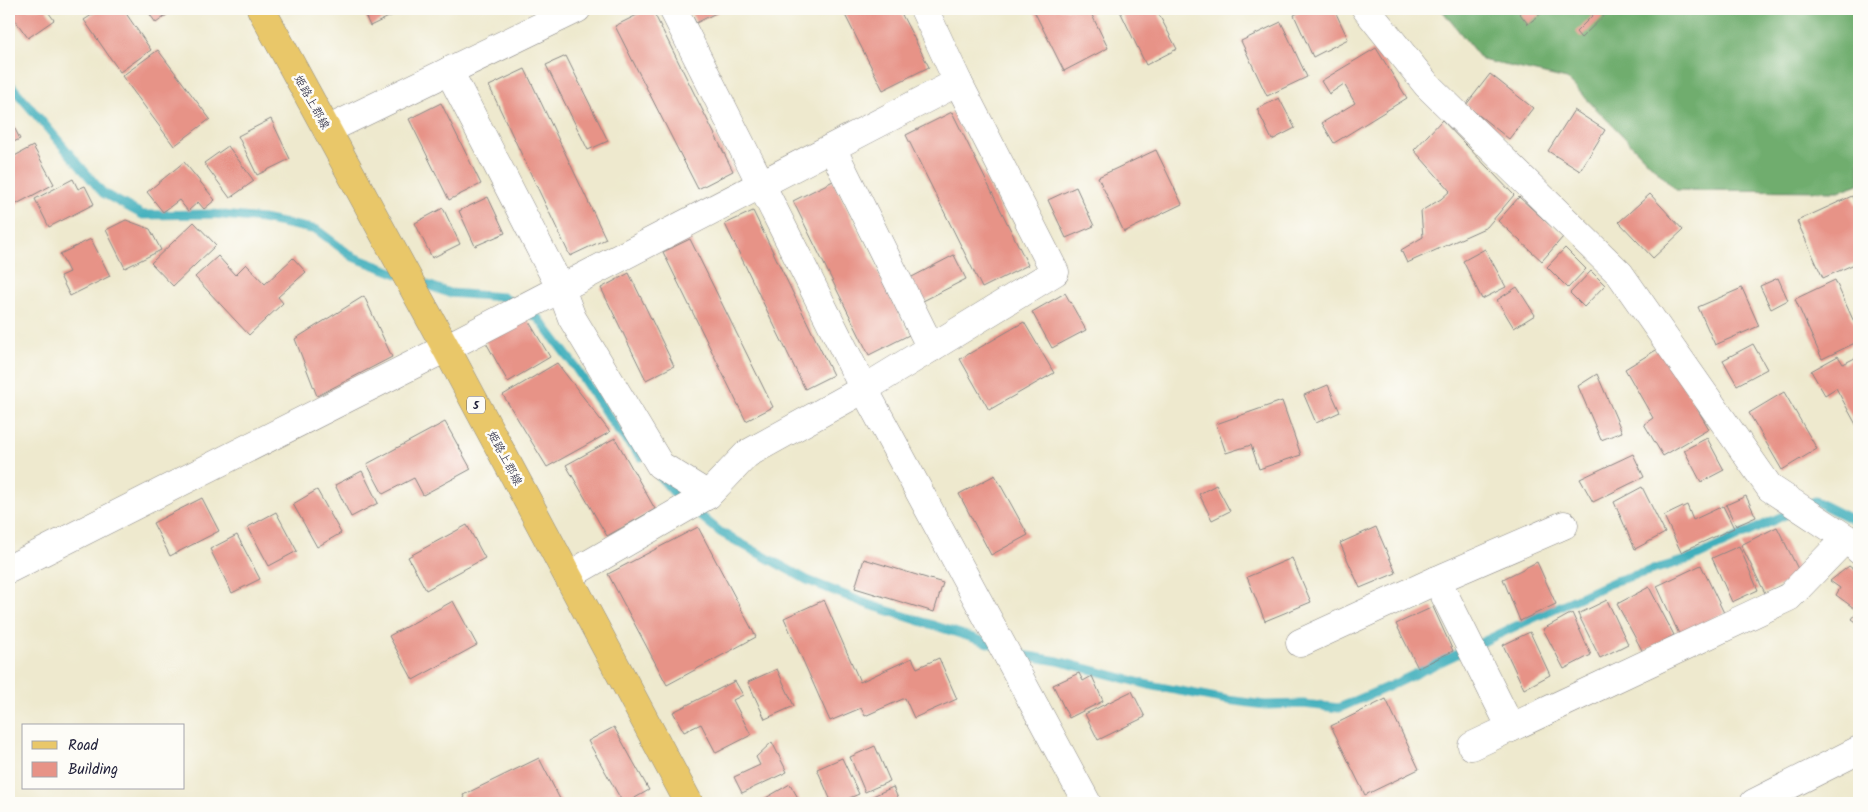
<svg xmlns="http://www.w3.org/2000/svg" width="1868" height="812" font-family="Kalam,'Klee One',sans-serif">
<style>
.forest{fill:#6fad6e;stroke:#486854}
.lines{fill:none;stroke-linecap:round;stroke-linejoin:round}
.stream{stroke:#40afbc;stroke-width:9}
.building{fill:#e79387}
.minor-casing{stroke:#888684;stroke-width:29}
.tertiary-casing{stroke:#888684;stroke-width:29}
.primary-casing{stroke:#888684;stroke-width:29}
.minor{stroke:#fff;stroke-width:28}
.tertiary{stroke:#fff;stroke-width:28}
.primary{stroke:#e9c769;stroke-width:28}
.labels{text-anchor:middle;stroke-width:5;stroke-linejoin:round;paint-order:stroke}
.shield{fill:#fdfcf7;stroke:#646373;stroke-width:1}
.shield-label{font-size:11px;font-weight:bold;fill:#22223b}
.street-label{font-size:12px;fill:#22223b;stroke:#fdfcf7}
</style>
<rect width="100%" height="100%" fill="#fdfcf7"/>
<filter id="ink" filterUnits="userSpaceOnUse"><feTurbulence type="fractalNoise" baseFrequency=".02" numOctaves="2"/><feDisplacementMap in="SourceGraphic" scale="10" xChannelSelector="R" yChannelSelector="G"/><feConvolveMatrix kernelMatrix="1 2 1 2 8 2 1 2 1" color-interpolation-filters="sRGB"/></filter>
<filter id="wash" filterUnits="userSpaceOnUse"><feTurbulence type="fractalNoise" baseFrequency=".0096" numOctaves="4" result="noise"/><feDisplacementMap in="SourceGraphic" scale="20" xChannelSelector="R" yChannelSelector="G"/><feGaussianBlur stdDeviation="1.12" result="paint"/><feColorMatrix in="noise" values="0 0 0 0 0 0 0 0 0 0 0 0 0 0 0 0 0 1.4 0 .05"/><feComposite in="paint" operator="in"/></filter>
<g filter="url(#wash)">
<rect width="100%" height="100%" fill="#eee9ce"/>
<path class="forest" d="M1441 9H1859V184L1839 191 1676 190 1567 79 1482 60Z"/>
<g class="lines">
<g class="stream">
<path d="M9 83 103 193 143 215 213 214 262 219 317 230 353 257 398 274"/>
<path d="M417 281 449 293 503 297 539 319 571 361 619 432 641 457"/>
<path d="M660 477 677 496 720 532 807 580 867 604 995 645"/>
<path d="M1012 651 1028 656 1058 661 1149 685 1227 700 1265 705 1303 704 1339 708 1390 686 1514 627 1615 581 1693 558 1815 501 1859 523"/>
</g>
</g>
<g id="blocks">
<g class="building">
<path d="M9 9H46L54 20 28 38 9 12Z"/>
<path d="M101 9H123L151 50 120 72 84 20Z"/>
<path d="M146 9H175L156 23Z"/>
<path d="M362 9H393L395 14 370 26Z"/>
<path d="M649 9H652L733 171 698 189 615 26Z"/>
<path d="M689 9H724L696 23Z"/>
<path d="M842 9H899L929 67 883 90Z"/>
<path d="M1033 9H1089L1108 48 1064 71Z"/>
<path d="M1119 9H1156L1177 49 1146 65Z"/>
<path d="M1306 9H1334L1348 39 1313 57 1294 15Z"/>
<path d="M1516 9H1547L1528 24Z"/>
<path d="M1599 9 1606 14 1581 38 1576 32Z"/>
<path d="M1281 22 1307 77 1267 96 1241 41Z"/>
<path d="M1376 48 1407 98 1334 143 1322 123 1355 103 1344 84 1329 94 1321 81Z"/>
<path d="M158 50 210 119 174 146 122 76Z"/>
<path d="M566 56 608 141 588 150 546 65Z"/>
<path d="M525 69 606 239 570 256 489 86Z"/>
<path d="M1490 74 1533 108 1509 139 1466 105Z"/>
<path d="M1279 98 1295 128 1272 140 1257 109Z"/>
<path d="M441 103 481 184 449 200 409 119Z"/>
<path d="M1574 110 1605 130 1580 171 1548 151Z"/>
<path d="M952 112 1028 265 982 288 906 135Z"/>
<path d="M9 117 20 139 9 144Z"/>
<path d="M271 119 290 159 257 175 238 136Z"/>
<path d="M1442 120 1514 195 1487 227 1407 263 1401 250 1423 237 1421 211 1441 199 1450 191 1414 150Z"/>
<path d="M33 146 54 184 9 208V159Z"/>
<path d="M228 146 254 181 230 198 204 163Z"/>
<path d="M1156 150 1182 204 1124 232 1098 177Z"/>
<path d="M184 162 215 200 204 209 198 202 188 211 179 200 163 212 147 192Z"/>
<path d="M73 179 78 189 85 186 94 204 49 227 35 199Z"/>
<path d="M833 181 909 335 869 355 793 201Z"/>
<path d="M1076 187 1094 226 1066 238 1048 200Z"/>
<path d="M1650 194 1683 230 1653 258 1619 222Z"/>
<path d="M1852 196 1859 211V262L1823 278 1797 221Z"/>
<path d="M488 197 505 233 475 246 459 211Z"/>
<path d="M1519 197 1563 237 1542 261 1498 221Z"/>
<path d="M443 208 460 244 432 258 415 223Z"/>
<path d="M753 211 833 375 805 389 725 224Z"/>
<path d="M126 220 150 229 161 250 125 268 106 230Z"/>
<path d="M194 222 216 245 173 286 151 263Z"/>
<path d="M91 239 110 276 70 296 60 276 69 272 60 254Z"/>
<path d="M690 239 773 407 746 421 663 252Z"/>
<path d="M1565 248 1586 269 1568 288 1547 267Z"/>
<path d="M1485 249 1506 287 1482 299 1463 261Z"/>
<path d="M954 255 966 279 923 301 910 278Z"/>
<path d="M218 256 235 275 246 264 265 284 293 258 306 272 278 297 283 303 249 335 195 277Z"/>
<path d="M1591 271 1605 285 1584 307 1570 293Z"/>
<path d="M629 273 674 366 646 380 601 288Z"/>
<path d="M1778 278 1788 300 1771 309 1760 286Z"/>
<path d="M1835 280 1859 333V341L1822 359 1795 299Z"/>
<path d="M1517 287 1535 315 1514 328 1497 300Z"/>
<path d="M1742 288 1759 326 1715 345 1698 307Z"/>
<path d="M1065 293 1086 330 1052 348 1032 312Z"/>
<path d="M364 296 392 357 317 396 295 339Z"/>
<path d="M525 315 550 357 508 382 484 339Z"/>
<path d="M1024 322 1054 373 989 410 960 359Z"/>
<path d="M1753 344 1767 369 1737 385 1723 360Z"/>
<path d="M1661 347 1709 429 1663 456 1644 424 1653 418 1625 369Z"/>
<path d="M1838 356 1843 364 1859 356V430L1836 388 1825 395 1811 371Z"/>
<path d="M557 363 610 432 547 467 503 395Z"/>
<path d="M1597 374 1622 432 1601 440 1578 386Z"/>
<path d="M1328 385 1340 412 1316 423 1304 395Z"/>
<path d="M1784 392 1817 449 1782 470 1749 413Z"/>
<path d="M1282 401 1301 455 1259 469 1251 445 1226 453 1216 424Z"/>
<path d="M445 422 471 469 423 495 414 478 383 494 367 464Z"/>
<path d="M615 438 655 509 607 536 566 465Z"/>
<path d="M1707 438 1724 470 1701 482 1684 450Z"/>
<path d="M1633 454 1644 477 1593 502 1580 479Z"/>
<path d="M362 471 378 503 351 517 335 485Z"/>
<path d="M995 475 1028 535 991 555 959 494Z"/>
<path d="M1216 485 1230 511 1212 520 1199 494Z"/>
<path d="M1642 487 1665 533 1635 549 1614 502Z"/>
<path d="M317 490 341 533 317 547 293 504Z"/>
<path d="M1746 496 1756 517 1736 526 1726 505Z"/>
<path d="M202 498 219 531 170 556 153 523Z"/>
<path d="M1687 505 1693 520 1723 506 1734 528 1681 552 1664 516Z"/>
<path d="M276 512 297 551 269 566 248 527Z"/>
<path d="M467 525 485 558 426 590 408 557Z"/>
<path d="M698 527 756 637 667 685 608 574Z"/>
<path d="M1376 527 1396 573 1360 588 1340 543Z"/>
<path d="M1777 527 1801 575 1765 593 1741 545Z"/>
<path d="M237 535 260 579 232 593 210 549Z"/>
<path d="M1739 546 1758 590 1732 602 1712 558Z"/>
<path d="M1292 558 1311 602 1265 621 1247 577Z"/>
<path d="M864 559 943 583 934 612 855 588Z"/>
<path d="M1537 562 1556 604 1520 621 1503 579Z"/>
<path d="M1701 565 1724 613 1679 634 1657 586Z"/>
<path d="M1849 566 1859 573V624L1852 619 1858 611 1836 595 1840 588 1830 581Z"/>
<path d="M1649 587 1674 635 1643 652 1617 604Z"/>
<path d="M824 600 860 682 912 658 917 668 939 658 957 699 914 718 905 698 865 716 861 708 830 721 784 618Z"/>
<path d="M1607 600 1628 644 1600 658 1578 614Z"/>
<path d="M453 601 477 645 413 680 389 636Z"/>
<path d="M1433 607 1453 651 1418 668 1396 624Z"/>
<path d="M1572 613 1591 655 1564 669 1543 629Z"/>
<path d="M1530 632 1550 675 1524 689 1503 645Z"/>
<path d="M777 669 794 706 765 719 748 682Z"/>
<path d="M1079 673 1083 681 1092 676 1103 701 1069 718 1053 685Z"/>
<path d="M735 681 743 695 733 700 751 735 716 753 701 724 684 732 673 712Z"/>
<path d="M1132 691 1145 717 1098 740 1085 714Z"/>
<path d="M1386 699 1419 769 1365 795 1331 726Z"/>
<path d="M614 727 649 790 626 803H623L588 741Z"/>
<path d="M772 742 787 772 742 793 734 777 760 765 756 757Z"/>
<path d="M875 746 890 781 865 792 850 757Z"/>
<path d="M539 758 562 803H467L463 795Z"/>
<path d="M842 758 859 794 838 803H832L817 769Z"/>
<path d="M790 784 801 803H757Z"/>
<path d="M893 787 900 803H857Z"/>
</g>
</g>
</g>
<g filter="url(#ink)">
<use href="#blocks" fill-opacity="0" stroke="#888684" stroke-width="1"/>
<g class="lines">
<g class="minor-casing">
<g id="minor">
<path d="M673 9 864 389 1087 803"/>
<path d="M1366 9 1427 85 1620 274 1770 488 1846 538 1859 550"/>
<path d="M449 71 561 289 572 318 660 465 708 495"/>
<path d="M832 148 931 348"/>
<path d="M9 569 446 348 958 82"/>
<path d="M568 576 708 495 747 454 864 389 1055 272 958 82 924 9"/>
<path d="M1437 580 1511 728"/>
<path d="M1300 643 1437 580 1564 525"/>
<path d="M1472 746 1789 597 1846 538"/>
<path d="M1754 803 1859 750"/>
</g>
</g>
<g class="tertiary-casing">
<path id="tertiary" d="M327 130 577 9"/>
</g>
<g class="primary-casing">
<path id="primary" d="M261 9 446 348 689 803"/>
</g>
<use href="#minor" class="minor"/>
<use href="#tertiary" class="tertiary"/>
<use href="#primary" class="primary"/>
</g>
</g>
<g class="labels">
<rect class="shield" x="467" y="396.5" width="18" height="17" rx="4"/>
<g class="shield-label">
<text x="476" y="409">5</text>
</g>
<g class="street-label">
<text transform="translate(312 102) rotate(61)" y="4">姫路上郡線</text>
<text transform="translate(505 458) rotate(62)" y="4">姫路上郡線</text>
</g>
</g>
<rect width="1868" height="812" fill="none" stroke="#fdfcf7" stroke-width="30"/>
<rect x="22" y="724" width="162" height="65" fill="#fdfcf7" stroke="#a5a5ac"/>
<rect x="32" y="741" width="25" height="8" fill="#e9c769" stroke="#a5a5ac"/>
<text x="68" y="750" font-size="15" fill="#22223b">Road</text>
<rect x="32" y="762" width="25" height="15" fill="#e79387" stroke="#a5a5ac"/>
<text x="68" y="774" font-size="15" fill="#22223b">Building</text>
</svg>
